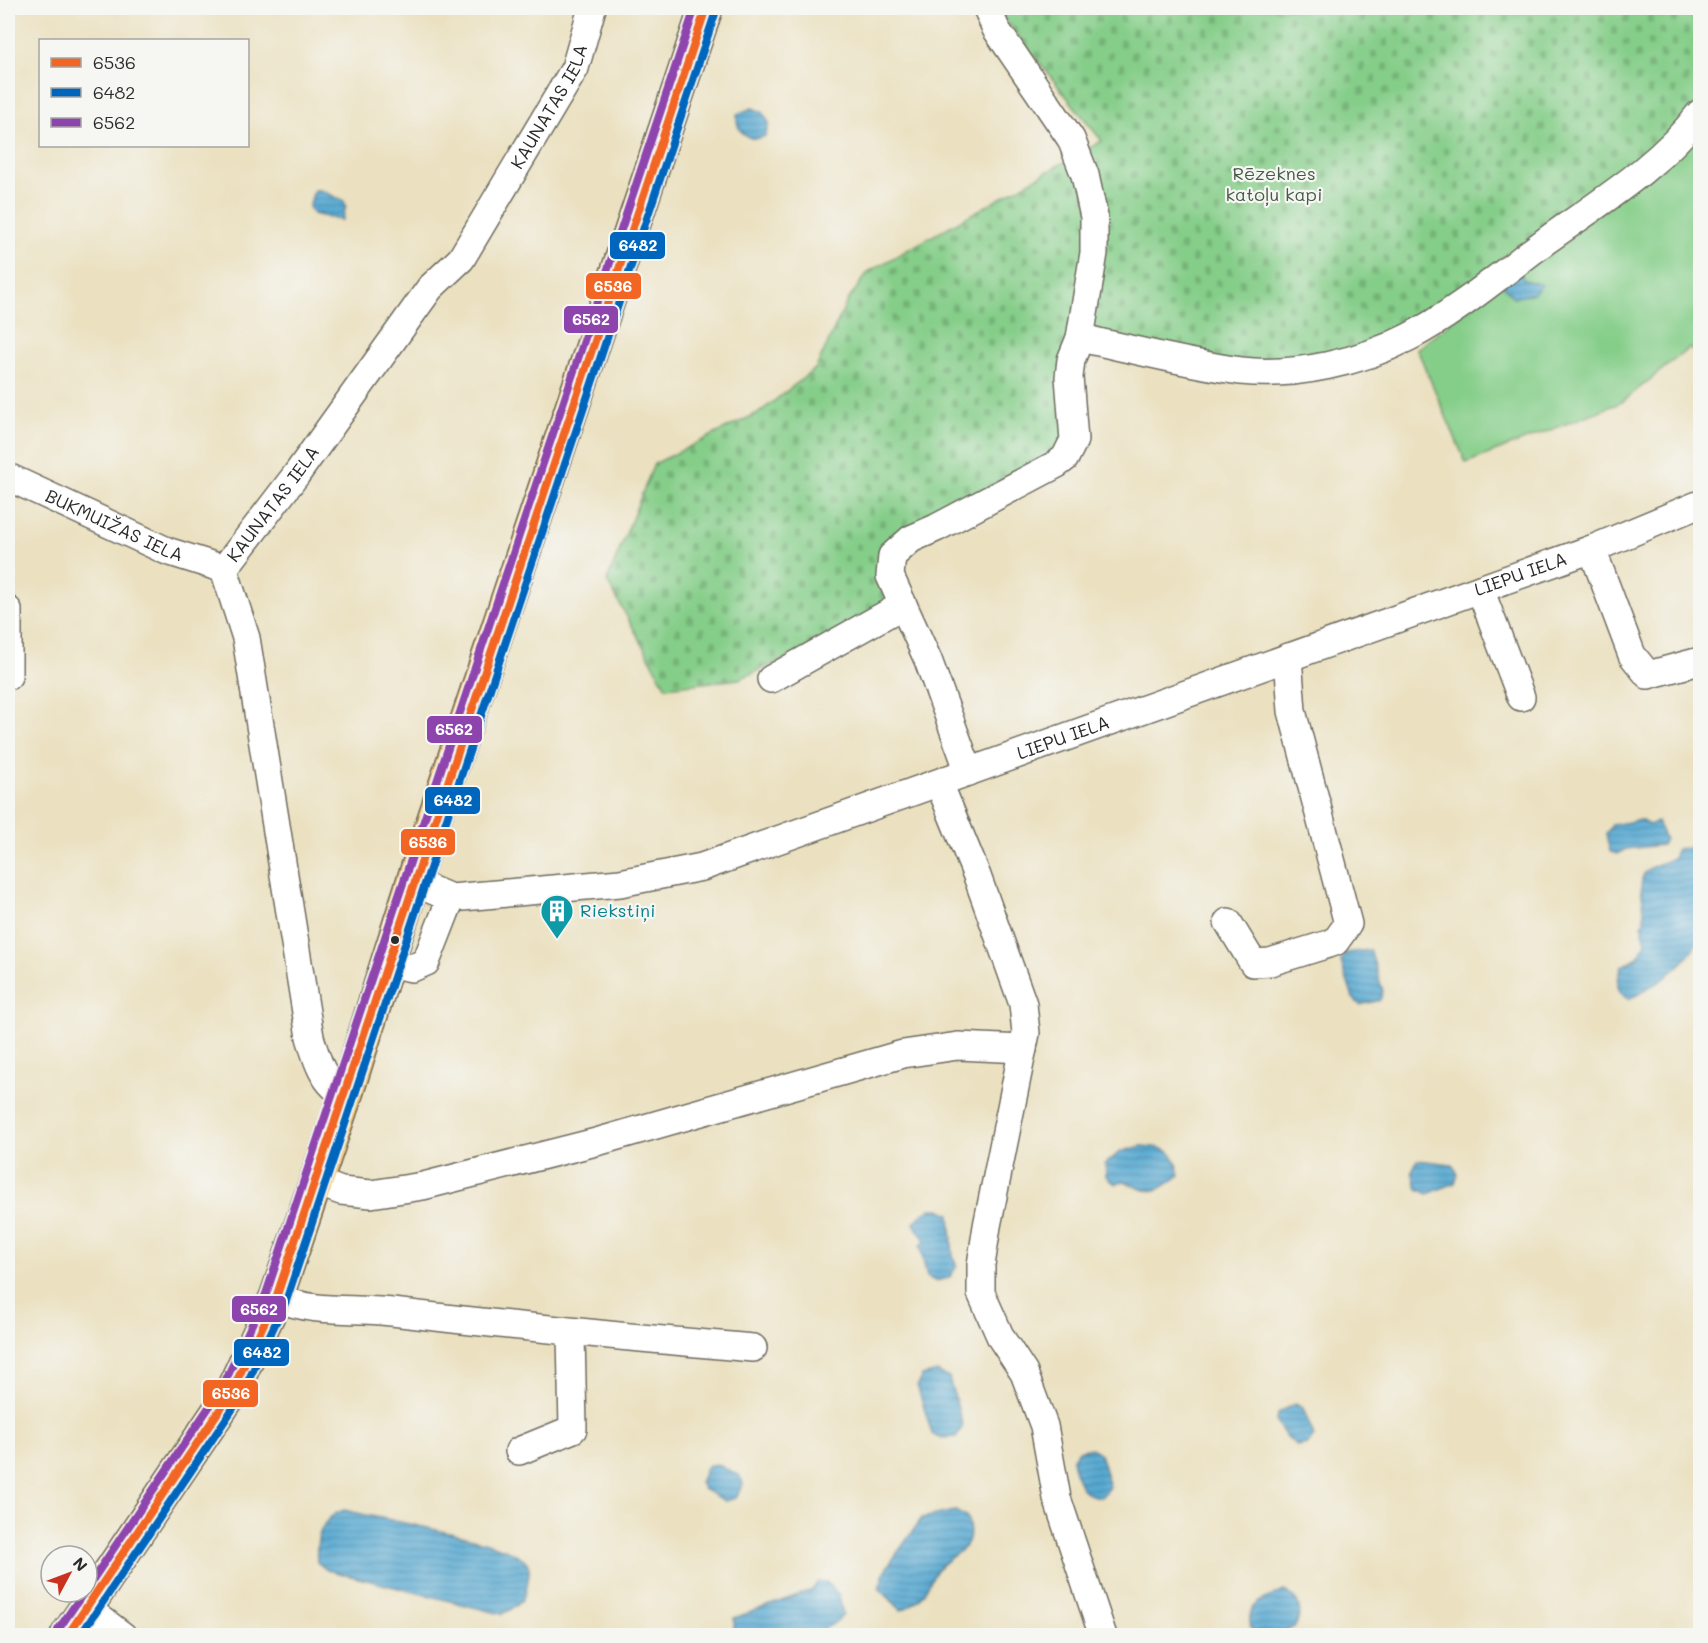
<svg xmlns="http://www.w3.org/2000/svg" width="1708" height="1643" font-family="Mali,sans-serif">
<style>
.cemetery{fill:url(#cemetery-stones);stroke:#587c5a;stroke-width:1.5}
.garden{fill:#85ce89;stroke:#587c5a;stroke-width:1.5}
.water{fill:url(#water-rules);stroke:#416a7e;stroke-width:1.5}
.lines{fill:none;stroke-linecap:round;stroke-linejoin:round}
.minor-casing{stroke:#6e6b60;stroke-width:30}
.major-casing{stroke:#6e6b60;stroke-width:36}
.minor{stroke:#fff;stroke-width:27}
.major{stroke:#f4c16a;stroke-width:33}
.bus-1-casing{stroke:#f6f6f2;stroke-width:12}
.bus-2-casing{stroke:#f6f6f2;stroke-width:12}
.bus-3-casing{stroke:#f6f6f2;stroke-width:12}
.bus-1{stroke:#f26522;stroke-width:8}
.bus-2{stroke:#0065bd;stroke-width:8}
.bus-3{stroke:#8e44ad;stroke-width:8}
.bus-dot{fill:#2b2b2b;stroke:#f6f6f2;stroke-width:2}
.labels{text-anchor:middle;stroke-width:4.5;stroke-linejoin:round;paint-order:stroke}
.street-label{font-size:18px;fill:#2b2b2b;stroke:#f6f6f2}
.park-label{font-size:18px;fill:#465c47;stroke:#f6f6f2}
.culture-label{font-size:18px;fill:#0d838f;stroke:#f6f6f2;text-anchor:start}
.line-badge{stroke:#f6f6f2;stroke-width:2}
.badge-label{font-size:16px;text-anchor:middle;font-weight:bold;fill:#fff}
</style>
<defs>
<pattern id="cemetery-stones" width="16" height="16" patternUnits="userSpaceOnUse" patternTransform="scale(1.5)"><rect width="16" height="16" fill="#85ce89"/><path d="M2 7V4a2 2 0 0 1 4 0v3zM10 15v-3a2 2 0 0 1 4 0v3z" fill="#73b176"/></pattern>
<pattern id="water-rules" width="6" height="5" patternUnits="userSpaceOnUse" patternTransform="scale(1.5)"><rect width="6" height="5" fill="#57a9d2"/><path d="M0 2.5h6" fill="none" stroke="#488aab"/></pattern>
</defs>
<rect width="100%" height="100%" fill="#f6f6f2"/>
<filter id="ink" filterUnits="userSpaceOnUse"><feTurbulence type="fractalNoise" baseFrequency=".0167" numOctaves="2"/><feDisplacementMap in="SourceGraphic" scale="12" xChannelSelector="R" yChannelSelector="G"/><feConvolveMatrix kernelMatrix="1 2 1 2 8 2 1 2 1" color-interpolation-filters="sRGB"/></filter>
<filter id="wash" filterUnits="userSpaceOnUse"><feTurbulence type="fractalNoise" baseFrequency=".008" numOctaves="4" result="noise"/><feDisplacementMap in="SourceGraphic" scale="24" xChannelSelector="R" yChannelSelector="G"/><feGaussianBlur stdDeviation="1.35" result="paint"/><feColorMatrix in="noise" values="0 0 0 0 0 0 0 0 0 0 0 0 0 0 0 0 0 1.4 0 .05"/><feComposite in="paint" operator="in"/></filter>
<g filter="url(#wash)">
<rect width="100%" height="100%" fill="#ebe1c1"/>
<path class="cemetery" d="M1005 8H1700V106L1638 161 1513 254 1384 340 1301 361 1250 367 1066 349 1062 448 889 540 881 550 892 600 792 656 739 679 666 687 607 581 654 464 760 412 816 368 847 302 868 272 1102 141 999 12Z"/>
<path class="garden" d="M1700 126V359L1689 348 1622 402 1466 463 1417 349Z"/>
<g class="water">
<path d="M752 108 763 112 769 123 765 136C749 144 735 131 737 114Z"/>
<path d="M314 190H320L344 201 346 206 342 220 313 214 309 207Z"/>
<path d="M1519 271 1524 280 1542 285 1534 293 1514 298 1503 285Z"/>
<path d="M1640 820 1649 825 1657 822 1665 839 1662 845 1626 849 1617 854 1610 852 1606 834 1612 825Z"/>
<path d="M1700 846C1701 872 1707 927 1694 948 1685 963 1669 974 1657 984 1647 986 1639 996 1628 999 1614 990 1617 980 1622 966L1638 957 1646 943 1642 926C1650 910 1633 883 1647 870 1654 864 1666 863 1674 857L1676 849Z"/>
<path d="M1370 950 1383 991 1380 1000 1360 1005 1353 998 1341 962 1345 953Z"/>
<path d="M1141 1146C1166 1147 1175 1149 1180 1175 1156 1193 1152 1196 1125 1181L1115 1184 1106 1176 1105 1164 1120 1152Z"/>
<path d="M1417 1160 1452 1164 1458 1174 1455 1183 1428 1194 1418 1189 1412 1172Z"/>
<path d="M931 1209H940L950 1214 953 1256 957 1266 949 1278 935 1281 927 1277 920 1245 925 1243C923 1234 917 1231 914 1223L922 1214Z"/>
<path d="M937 1372 949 1378 963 1426 956 1437 939 1438 932 1434 917 1385 922 1376Z"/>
<path d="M1295 1404 1303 1408 1314 1436 1307 1444 1297 1446 1284 1434 1276 1421 1279 1412Z"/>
<path d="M1092 1448 1100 1454 1110 1487 1101 1497C1078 1495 1077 1480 1072 1460L1078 1451Z"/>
<path d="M716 1464 739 1475 743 1483 736 1498 725 1501 703 1489 700 1482 707 1466Z"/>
<path d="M344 1510C380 1519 502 1539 525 1560 532 1567 528 1578 527 1586 525 1602 514 1609 501 1614L327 1570 317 1562C315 1539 321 1517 344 1510Z"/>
<path d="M955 1511 967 1517C979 1555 950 1549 935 1573 923 1592 924 1601 901 1610L879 1588 885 1570 922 1518Z"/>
<path d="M818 1582H827L839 1596 843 1615C819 1643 769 1636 734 1635V1618L812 1590Z"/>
<path d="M1284 1591C1301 1598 1303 1612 1295 1627 1282 1631 1265 1640 1252 1633 1244 1602 1259 1602 1284 1591Z"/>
</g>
</g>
<g filter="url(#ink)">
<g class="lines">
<g class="minor-casing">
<g id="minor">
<path d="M1080 338C1133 349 1187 364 1241 371 1295 377 1361 362 1409 337 1454 314 1505 271 1547 240 1600 202 1660 166 1700 113"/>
<path id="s1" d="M8 477 167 551 224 569"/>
<path d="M1592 549 1632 655 1648 675 1700 661"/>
<path d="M1480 589 1521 697"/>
<path d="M8 610V676"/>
<path d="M771 679 903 605"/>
<path d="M969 772 928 660 890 576 892 556 911 539 936 528 1057 464 1065 458 1074 440 1069 377 1071 360 1080 338 1094 253V217L1085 175 1071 139 996 29 987 8"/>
<path d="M939 783 977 876 1023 1004 1026 1033 987 1226 981 1265V1293L1001 1338 1024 1373 1044 1426 1057 1498 1103 1636"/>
<path id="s2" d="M413 882 451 898 620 883 702 867 1592 549 1700 504"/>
<path d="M1228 922 1253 963 1270 962 1335 942 1348 924 1292 711 1288 657"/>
<path d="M388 963 412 968 426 962 451 898"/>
<path id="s3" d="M346 1094C324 1086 316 1058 310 1037L246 638 224 569 296 475 430 288 461 259 575 68 592 8"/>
<path d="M317 1182 341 1191 371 1194 423 1186 600 1141 903 1054 958 1046 1023 1049"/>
<path d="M276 1298C318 1314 348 1307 392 1312 512 1326 632 1338 753 1348"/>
<path d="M519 1451 573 1429 571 1334"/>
<path d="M85 1607 123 1636"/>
</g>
</g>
<g class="major-casing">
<path id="major" d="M67 1636 231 1393 276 1298 346 1094 413 882 706 8"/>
</g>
<use href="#minor" class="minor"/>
<use href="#major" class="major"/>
<g class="bus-1-casing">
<path id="bus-1" d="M67 1636 231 1393 276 1298 706 8"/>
</g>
<g class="bus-2-casing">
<path id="bus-2" d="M80 1636 240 1398 286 1301 716 11"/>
</g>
<g class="bus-3-casing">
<g id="bus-3">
<path d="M87 1588 222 1388 266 1294 695 8"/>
<path d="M58 1630 84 1592"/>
</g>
</g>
<use href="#bus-1" class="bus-1"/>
<use href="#bus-2" class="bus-2"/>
<use href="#bus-3" class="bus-3"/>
</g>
</g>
<defs>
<g id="building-pin" transform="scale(1.725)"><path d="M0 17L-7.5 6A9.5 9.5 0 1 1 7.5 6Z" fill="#0f9aa8" stroke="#f6f6f2"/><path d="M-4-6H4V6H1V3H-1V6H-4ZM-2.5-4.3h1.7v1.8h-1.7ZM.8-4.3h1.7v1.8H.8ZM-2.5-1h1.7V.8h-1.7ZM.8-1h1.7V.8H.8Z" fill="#fff"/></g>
</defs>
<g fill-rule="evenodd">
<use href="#building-pin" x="557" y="911"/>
</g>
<circle class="bus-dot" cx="395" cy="940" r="5"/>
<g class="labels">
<g class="street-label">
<text dy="6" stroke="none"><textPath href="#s3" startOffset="1114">KAUNATAS IELA</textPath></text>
<text dy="6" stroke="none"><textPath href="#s3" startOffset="628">KAUNATAS IELA</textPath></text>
<text dy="6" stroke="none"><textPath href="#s1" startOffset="117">BUKMUIŽAS IELA</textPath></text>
<text dy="6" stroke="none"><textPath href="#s2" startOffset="1164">LIEPU IELA</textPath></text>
<text dy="6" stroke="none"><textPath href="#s2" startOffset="678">LIEPU IELA</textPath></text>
</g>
<g class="park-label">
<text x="1274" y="180">Rēzeknes<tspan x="1274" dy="21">katoļu kapi</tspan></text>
</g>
<g class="culture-label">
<text x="580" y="917">Riekstiņi</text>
</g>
</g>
<g class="line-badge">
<rect x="609" y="231" width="57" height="29" rx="6" fill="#0065bd"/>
<rect x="585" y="272" width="57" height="28" rx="6" fill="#f26522"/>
<rect x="563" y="305" width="56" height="29" rx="6" fill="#8e44ad"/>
<rect x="426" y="715" width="57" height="29" rx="6" fill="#8e44ad"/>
<rect x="424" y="786" width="57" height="29" rx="6" fill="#0065bd"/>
<rect x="400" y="828" width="56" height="28" rx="6" fill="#f26522"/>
<rect x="231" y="1295" width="56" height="28" rx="6" fill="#8e44ad"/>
<rect x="233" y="1338" width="57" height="29" rx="6" fill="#0065bd"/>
<rect x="202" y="1379" width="57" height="29" rx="6" fill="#f26522"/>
</g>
<g class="badge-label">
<text x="638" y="251">6482</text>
<text x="613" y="292">6536</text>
<text x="591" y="325">6562</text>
<text x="454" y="735">6562</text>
<text x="453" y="806">6482</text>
<text x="428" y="848">6536</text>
<text x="259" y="1315">6562</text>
<text x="262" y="1358">6482</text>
<text x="231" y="1399">6536</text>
</g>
<rect width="1708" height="1643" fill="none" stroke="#f6f6f2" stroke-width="30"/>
<rect x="39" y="39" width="210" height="108" fill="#f6f6f2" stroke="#a5a5a2" stroke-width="1.5"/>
<rect x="51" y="58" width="30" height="9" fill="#f26522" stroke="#a5a5a2" stroke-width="1.5"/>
<text x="93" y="69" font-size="18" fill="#2b2b2b">6536</text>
<rect x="51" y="88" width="30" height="9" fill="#0065bd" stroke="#a5a5a2" stroke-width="1.5"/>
<text x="93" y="99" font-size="18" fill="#2b2b2b">6482</text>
<rect x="51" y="118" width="30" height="9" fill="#8e44ad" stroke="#a5a5a2" stroke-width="1.5"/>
<text x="93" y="129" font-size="18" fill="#2b2b2b">6562</text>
<g transform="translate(69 1574) rotate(49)"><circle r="28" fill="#f6f6f2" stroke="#a5a5a2" stroke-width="1.5"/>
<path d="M0-4.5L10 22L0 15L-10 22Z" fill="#c8321e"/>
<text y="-9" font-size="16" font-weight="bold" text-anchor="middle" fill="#2b2b2b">N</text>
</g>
</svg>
